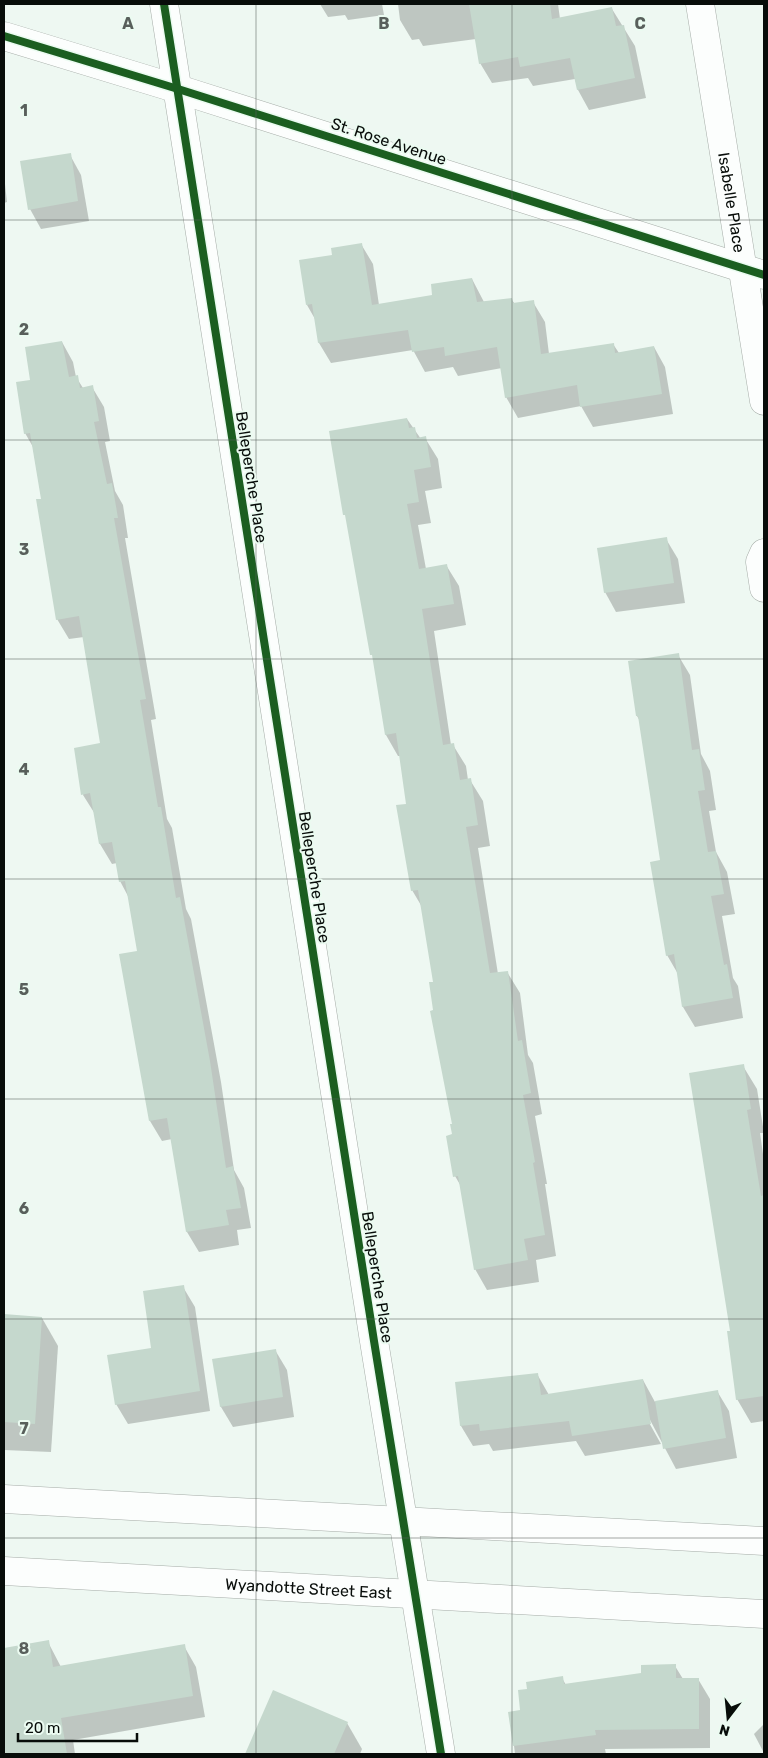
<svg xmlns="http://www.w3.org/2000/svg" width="768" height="1758" font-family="Rubik,sans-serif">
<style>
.shadow{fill:#0003}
.building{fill:#c5d8cd}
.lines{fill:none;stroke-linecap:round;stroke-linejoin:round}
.minor-casing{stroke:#a5aca7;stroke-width:29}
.major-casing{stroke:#a5aca7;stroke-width:29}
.minor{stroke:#fcfefd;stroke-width:28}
.major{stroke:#fcfefd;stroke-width:28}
.cycleway-casing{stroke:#ebfbf1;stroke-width:11}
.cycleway{stroke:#1b5e20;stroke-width:8}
.grid{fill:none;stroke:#585f5b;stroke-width:1;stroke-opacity:0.55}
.labels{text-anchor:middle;stroke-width:4;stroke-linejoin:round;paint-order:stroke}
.street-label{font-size:16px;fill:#080d0a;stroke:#ebfbf1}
.grid-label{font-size:16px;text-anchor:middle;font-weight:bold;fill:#585f5b;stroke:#ebfbf1;stroke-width:4;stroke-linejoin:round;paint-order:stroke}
</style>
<rect width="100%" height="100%" fill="#eef8f2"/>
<g class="shadow">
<path d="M320 4H382L384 15 348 20 345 15 328 17Z"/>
<path d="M398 4H558L560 19 612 9 635 46 646 98 589 110 578 90 575 79 533 86 528 78 492 83 480 63 476 39 423 46 419 39 412 40 400 20Z"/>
<path d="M70 155 81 175 89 221 41 229 30 209Z"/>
<path d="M4 175 7 202 4 203Z"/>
<path d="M361 244 373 264 379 305 434 296 472 279 484 302 511 299 515 304 533 302 545 322 549 354 613 344 619 353 654 347 665 367 673 414 593 427 581 406 518 418 506 397 502 368 458 376 453 367 425 372 413 350 331 363 319 343 315 319 307 305 333 256Z"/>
<path d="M62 342 73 362 76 377 83 388 92 387 104 407 110 441 105 442 115 491 123 505 128 538H125L156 719 151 720 167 819 172 828 186 909 191 919 221 1082 234 1170 244 1188 251 1228 237 1230 239 1245 199 1252 187 1232 172 1139 162 1141 150 1121 121 955 139 952 129 898 120 881 117 863 112 864 100 844 95 814 83 795 102 744 84 637 69 639 57 619 42 500 33 447 25 433 32 381Z"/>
<path d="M407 419 421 439 425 438 438 459 442 488 425 491 431 523 418 525 426 569 446 565 459 586 466 625 434 631 451 745H453L466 766 468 780H470L483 801 490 846 478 848 498 974 507 972 520 993 528 1055 533 1063 542 1114 535 1116 547 1184H545L556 1256 536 1260 539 1282 487 1290 475 1269 462 1188 455 1176 453 1125 434 1011V983L422 907 412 890 407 805 400 756H398L386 735 374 658Z"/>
<path d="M666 539 678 559 685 603 616 612 605 592Z"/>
<path d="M678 655 690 675 701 754 710 771 716 810 709 811 716 852 727 872 735 914 722 916 733 978 738 986 743 1018 695 1027 683 1007 678 974 667 955 661 861 640 721 637 716Z"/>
<path d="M743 1066 757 1089 764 1133H760L764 1161V1421L751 1423 737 1399 731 1332Z"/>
<path d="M183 1287 195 1307 210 1411 128 1424 116 1404 153 1349Z"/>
<path d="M4 1315 42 1318 58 1346 51 1452 4 1450Z"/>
<path d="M275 1350 287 1370 294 1417 233 1427 221 1407 213 1360Z"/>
<path d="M537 1374 549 1395 643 1380 655 1402 717 1391 729 1411 737 1458 676 1469 649 1418 647 1419 661 1444 585 1456 576 1441 493 1451 489 1444 473 1446 461 1426 456 1383Z"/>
<path d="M48 1642 61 1667 184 1646 196 1667 205 1717 73 1740 75 1754H4V1649Z"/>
<path d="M675 1666 683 1679H698L710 1699V1748L605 1749 606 1754H515L510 1713 522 1711 528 1690 562 1678 566 1685 642 1674Z"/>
<path d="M347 1723 362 1749 360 1754H252Z"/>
<path d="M764 1724V1753L754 1734Z"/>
</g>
<g class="building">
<path d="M469 4H550L552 19 612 7 616 26 624 25 635 78 577 90 570 58 520 67 518 57 479 64Z"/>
<path d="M71 153 78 201 28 210 20 161Z"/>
<path d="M362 243 372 305 432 295 431 284 472 278 477 302 512 298 513 303 534 300 541 354 614 343 615 353 654 346 662 394 580 407 577 385 505 398 497 347 445 356 444 347 412 352 408 330 318 343 312 304 306 305 299 260 332 255 331 248Z"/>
<path d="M62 341 69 377 78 375 80 388 93 385 99 421 94 422 107 484 112 483 118 518H114L146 699 140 700 158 807H161L176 898 180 897 210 1061 226 1168 233 1166 241 1208 226 1210 229 1225 186 1232 167 1118 149 1121 119 954 137 951 125 881 119 882 112 842 99 844 90 793 81 795 74 748 100 743 79 616 56 620 36 499H41L30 433 24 434 16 382 30 380 25 347Z"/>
<path d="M407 418 409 428 415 427 417 438 426 436 431 467 414 470 419 502 407 504 419 569 447 564 454 604 422 609 443 745 454 743 460 780 471 778 478 825 466 827 490 973 508 971 518 1041 522 1040 531 1093 523 1095 535 1162 533 1163 545 1235 524 1239 528 1260 474 1270 458 1176 453 1177 446 1136 452 1134 450 1124H452L430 1011 433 1010 429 982H433L418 890 411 891 396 805 406 804 396 733 385 735 372 655H370L345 515H343L329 431Z"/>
<path d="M667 537 674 583 604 593 597 548Z"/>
<path d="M679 653 692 750 699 749 705 790 698 791 708 852 716 851 724 894 711 896 724 965 727 964 733 998 682 1007 674 954 666 956 650 862 660 860 638 716H636L628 661Z"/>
<path d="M744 1064 751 1109 747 1110 761 1196 764 1195V1396L736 1400 727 1331H730L689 1073Z"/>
<path d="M184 1285 200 1391 115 1405 107 1355 151 1348 143 1291Z"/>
<path d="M4 1314 42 1317 35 1424 4 1422Z"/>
<path d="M276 1349 283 1397 220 1407 212 1359Z"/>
<path d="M538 1373 541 1395 643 1379 651 1424 572 1436 569 1421 480 1431 479 1424 460 1426 455 1382Z"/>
<path d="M718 1390 726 1438 663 1449 655 1401Z"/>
<path d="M49 1640 53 1667 185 1644 193 1696 61 1718 67 1754H4V1648Z"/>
<path d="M676 1664V1678H699V1729L595 1730 596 1735 513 1746 508 1712 520 1710 518 1690 527 1689 526 1682 563 1676 564 1684 641 1673V1665Z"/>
<path d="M273 1690 348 1722 334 1754H245Z"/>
</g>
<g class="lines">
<g class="minor-casing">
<g id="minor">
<path d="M164 4 374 1341 441 1754"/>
<path id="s1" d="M700 4 764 401"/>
<path d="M4 36 178 89 764 275"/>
<path d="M764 553 760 562 764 588"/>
</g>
</g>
<g class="major-casing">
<g id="major">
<path d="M4 1499 764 1541"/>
<path id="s2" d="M4 1571 764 1614"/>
</g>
</g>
<use href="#minor" class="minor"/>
<use href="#major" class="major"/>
<g class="cycleway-casing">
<g id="cycleway">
<path d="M164 4 374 1341 441 1754"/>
<path d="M4 36 178 89 764 275"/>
</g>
</g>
<use href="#cycleway" class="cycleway"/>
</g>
<path class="grid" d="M256 4V1754M512 4V1754M4 220H764M4 440H764M4 659H764M4 879H764M4 1099H764M4 1319H764M4 1538H764"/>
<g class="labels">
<g class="street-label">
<text transform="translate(389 141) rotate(18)" y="6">St. Rose Avenue</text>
<text dy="6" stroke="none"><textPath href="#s1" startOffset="201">Isabelle Place</textPath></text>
<text transform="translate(252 477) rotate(81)" y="6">Belleperche Place</text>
<text transform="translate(315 877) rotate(81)" y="6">Belleperche Place</text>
<text transform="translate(378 1277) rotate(81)" y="6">Belleperche Place</text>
<text dy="6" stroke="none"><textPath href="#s2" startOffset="305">Wyandotte Street East</textPath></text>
</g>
</g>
<g class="grid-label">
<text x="128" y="29">A</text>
<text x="384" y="29">B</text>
<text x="640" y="29">C</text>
<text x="24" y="116">1</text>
<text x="24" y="335">2</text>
<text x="24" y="555">3</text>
<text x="24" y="775">4</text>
<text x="24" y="995">5</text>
<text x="24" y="1214">6</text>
<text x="24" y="1434">7</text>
<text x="24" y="1654">8</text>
</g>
<rect width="768" height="1758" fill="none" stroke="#080d0a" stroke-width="10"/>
<g transform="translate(728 1718) rotate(196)" stroke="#ebfbf1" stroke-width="4" paint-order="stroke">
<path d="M0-4L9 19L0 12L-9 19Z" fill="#080d0a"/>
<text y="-8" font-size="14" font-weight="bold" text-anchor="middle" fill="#080d0a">N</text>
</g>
<path d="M18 1733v8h119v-8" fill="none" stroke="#080d0a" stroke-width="2.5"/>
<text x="25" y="1733" font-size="15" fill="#080d0a" stroke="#ebfbf1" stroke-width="4" paint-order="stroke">20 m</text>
</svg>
